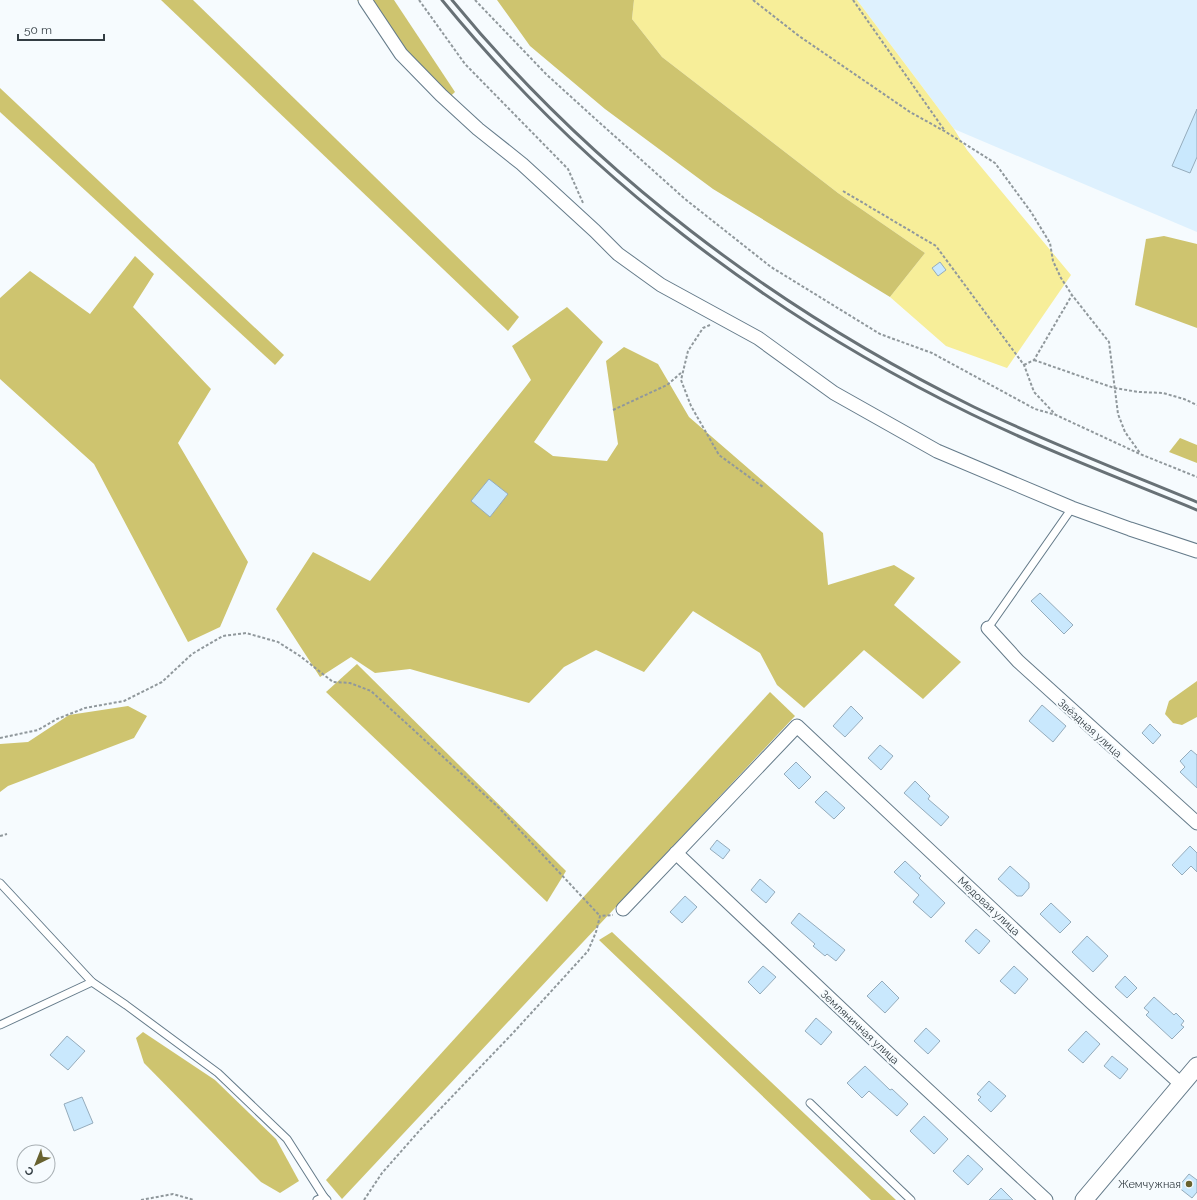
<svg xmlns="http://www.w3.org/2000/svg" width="1197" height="1200" font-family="Raleway,sans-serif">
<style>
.built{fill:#def1fe}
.green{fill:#f7ee99}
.forest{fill:#cec46f}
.building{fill:#c9e8fd;stroke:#95acbc}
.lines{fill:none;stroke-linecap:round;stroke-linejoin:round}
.service-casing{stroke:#657b8a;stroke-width:9}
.minor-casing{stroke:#657b8a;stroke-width:15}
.tertiary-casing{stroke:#657b8a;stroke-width:19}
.path{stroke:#90989c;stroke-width:2;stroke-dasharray:3 2;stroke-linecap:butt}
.service{stroke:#fff;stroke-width:7}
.minor{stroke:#fff;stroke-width:13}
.tertiary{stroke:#fff;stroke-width:17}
.rail{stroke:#687176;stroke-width:3}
.poi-dot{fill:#68622f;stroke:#f6fbfe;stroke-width:1.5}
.labels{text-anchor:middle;stroke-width:4;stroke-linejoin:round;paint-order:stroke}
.street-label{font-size:11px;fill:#333d43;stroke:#f6fbfe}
.poi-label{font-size:11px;fill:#333d43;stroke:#f6fbfe;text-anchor:end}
</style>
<rect width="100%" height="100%" fill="#f6fbfe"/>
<path class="built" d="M857 0H1197V232L954 129Z"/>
<path class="green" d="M634 0H857L954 129 967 150 1071 275 1007 368 946 346 890 297 925 253 838 193 662 57 632 19Z"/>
<g class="forest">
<path d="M161 0H193L519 317 508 331Z"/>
<path d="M357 0H394L455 92 442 104 403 64Z"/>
<path d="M497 0H634L632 19 662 57 838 193 925 253 890 297 713 189 605 109 530 46Z"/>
<path d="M0 88 284 355 275 365 0 112Z"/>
<path d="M1164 236 1197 244V328L1135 305 1146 239Z"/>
<path d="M135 256 154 274 133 307 211 389 178 443 248 562 220 627 188 642 94 464 0 379V298L30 271 90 314Z"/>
<path d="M567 307 603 342 534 442 553 456 607 461 618 444 606 361 624 347 658 364 689 417 823 533 828 585 894 565 915 578 894 605 961 662 923 699 864 650 804 708 777 685 760 653 693 611 644 672 596 650 564 667 529 703 410 669 375 673 351 657 320 677 276 609 313 552 370 581 531 380 512 346Z"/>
<path d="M1180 438 1197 445V463L1169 452Z"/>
<path d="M357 664 566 871 547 902 326 692Z"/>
<path d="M1197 681V717L1182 725 1173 723 1165 714 1169 701Z"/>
<path d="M770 692 795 716 342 1199 326 1180Z"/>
<path d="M128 706 147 716 134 738 8 786 0 792V744L28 742 69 715Z"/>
<path d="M612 932 896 1200H871L845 1175 599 940Z"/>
<path d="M143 1032 215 1080 276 1139 299 1181 280 1193 261 1182 144 1063 136 1038Z"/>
</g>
<g class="building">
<path d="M1197 109V157L1190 173 1172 166Z"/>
<path d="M940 262 946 270 938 276 932 268Z"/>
<path d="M489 479 508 494 490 517 471 501Z"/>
<path d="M1040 593 1073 625 1064 634 1031 601Z"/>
<path d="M1042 705 1066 726 1053 742 1029 721Z"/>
<path d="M851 706 863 718 845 737 833 726Z"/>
<path d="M1150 724 1161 735 1153 744 1142 733Z"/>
<path d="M880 745 893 756 881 770 868 758Z"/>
<path d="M1191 750 1197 755V788L1180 772 1185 767 1180 761Z"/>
<path d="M796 762 811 777 799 789 784 774Z"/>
<path d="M915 781 930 796 928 799 949 817 941 826 904 793Z"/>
<path d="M826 791 845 808 834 819 815 802Z"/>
<path d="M717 840 730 850 723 859 710 849Z"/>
<path d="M1190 846 1197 853V872L1191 866 1182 875 1172 865Z"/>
<path d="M905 861 921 876 919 878 945 903 931 918 913 902 919 895 894 872Z"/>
<path d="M1010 866 1029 883V888L1022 896H1017L998 879Z"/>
<path d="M760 879 775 892 766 903 751 890Z"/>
<path d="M685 896 697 907 682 923 670 912Z"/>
<path d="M1051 903 1071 922 1060 933 1040 914Z"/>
<path d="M799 913 845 950 836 961 827 954 825 956 813 946 815 944 791 923Z"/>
<path d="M976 929 990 941 979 954 965 941Z"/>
<path d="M1087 936 1108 956 1093 972 1072 952Z"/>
<path d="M763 966 776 977 760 994 748 982Z"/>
<path d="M1014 966 1028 979 1015 994 1000 981Z"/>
<path d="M1125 976 1137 988 1127 998 1115 987Z"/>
<path d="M882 981 899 998 885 1013 867 996Z"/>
<path d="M1154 997 1174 1015 1176 1013 1184 1021 1181 1025 1184 1027 1172 1039 1146 1015 1149 1012 1144 1008Z"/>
<path d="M816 1018 832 1032 821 1045 805 1031Z"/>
<path d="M926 1028 940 1041 928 1054 914 1041Z"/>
<path d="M1086 1031 1100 1044 1083 1063 1068 1050Z"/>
<path d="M67 1036 85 1051 68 1070 50 1055Z"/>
<path d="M1112 1056 1128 1069 1120 1079 1104 1066Z"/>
<path d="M865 1066 890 1090 892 1089 908 1104 897 1116 869 1091 862 1098 847 1083Z"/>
<path d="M989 1081 1006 1096 991 1112 978 1100 981 1097 977 1094Z"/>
<path d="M82 1097 93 1123 74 1131 64 1104Z"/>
<path d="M924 1116 948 1139 934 1154 910 1131Z"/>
<path d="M968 1155 983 1169 968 1185 953 1171Z"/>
<path d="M1189 1174 1197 1180V1192L1192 1198 1178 1187Z"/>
<path d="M1001 1188 1013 1200H989Z"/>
</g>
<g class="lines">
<g class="service-casing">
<g id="service">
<path d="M988 628 1072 508"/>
<path d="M0 883 92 982 126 1005 218 1073 287 1139 324 1197"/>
<path d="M0 1025 92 982"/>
<path d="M810 1103 911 1200"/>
<path d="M317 1200 324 1197 327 1200"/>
</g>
</g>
<g class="minor-casing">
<g id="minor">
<path d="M365 0 401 54 441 95 478 129 522 164 595 231 618 254 661 285 758 338 834 393 937 451 1072 508 1130 529 1197 551"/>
<path d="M988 628 1018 661 1197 823"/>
<path d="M676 853 890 1055 1046 1200"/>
<path d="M623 909 797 726 1091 1002 1181 1084"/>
</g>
</g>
<g class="tertiary-casing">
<path id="tertiary" d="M1084 1200 1197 1066"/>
</g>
<g class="path">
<path d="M419 0 465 64 568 169 583 203"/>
<path d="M475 0 546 74 591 115 685 199 771 267 880 334 932 353 1035 409 1056 415 1140 454 1197 477"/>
<path d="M753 0 799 36 910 112 946 132 995 163 1031 212 1050 243 1053 261 1061 278 1072 295 1109 342 1118 414 1125 432 1140 453"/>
<path d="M853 0 945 131"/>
<path d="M843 191 936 246 1024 365 1034 392 1055 414"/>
<path d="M710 325 703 328 688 351 681 380 691 406 719 455 763 487"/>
<path d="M1034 360 1114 388 1139 392 1163 393 1184 399 1197 405"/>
<path d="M1024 365 1034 360 1072 295"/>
<path d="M613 410 667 385 682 372"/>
<path d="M0 738 38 730 57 719 85 708 124 701 162 682 192 654 223 636 246 633 278 642 300 656 333 682 350 683 371 691 499 808 600 916"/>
<path d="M0 836 7 834"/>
<path d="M141 1200 173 1194 194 1200"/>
<path d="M364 1200 382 1173 420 1130 513 1033 588 951 596 932 600 916 613 915"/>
</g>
<use href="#service" class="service"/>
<use href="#minor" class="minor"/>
<use href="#tertiary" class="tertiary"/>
<g class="rail">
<path d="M442 0C585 175 768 315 971 414 1045 450 1121 479 1197 510"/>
<path d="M452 0C593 172 775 309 974 407 1047 442 1122 471 1197 502"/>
</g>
</g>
<circle class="poi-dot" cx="1189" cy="1184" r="4"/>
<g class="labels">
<g class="street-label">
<text transform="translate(1090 728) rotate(42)" y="4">Звёздная улица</text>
<text transform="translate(989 906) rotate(43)" y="4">Медовая улица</text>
<text transform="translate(860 1027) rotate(43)" y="4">Земляничная улица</text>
</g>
<g class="poi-label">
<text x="1181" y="1188">Жемчужная</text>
</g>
</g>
<g transform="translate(36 1164) rotate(223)"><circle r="19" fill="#f6fbfe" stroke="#a8afb3"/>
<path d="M0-3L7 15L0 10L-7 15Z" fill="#68622f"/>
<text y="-6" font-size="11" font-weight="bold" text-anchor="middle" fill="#333d43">С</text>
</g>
<path d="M18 34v6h86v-6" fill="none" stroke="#333d43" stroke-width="2"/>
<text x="24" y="34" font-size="12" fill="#333d43" stroke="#f6fbfe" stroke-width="3" paint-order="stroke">50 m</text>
</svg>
